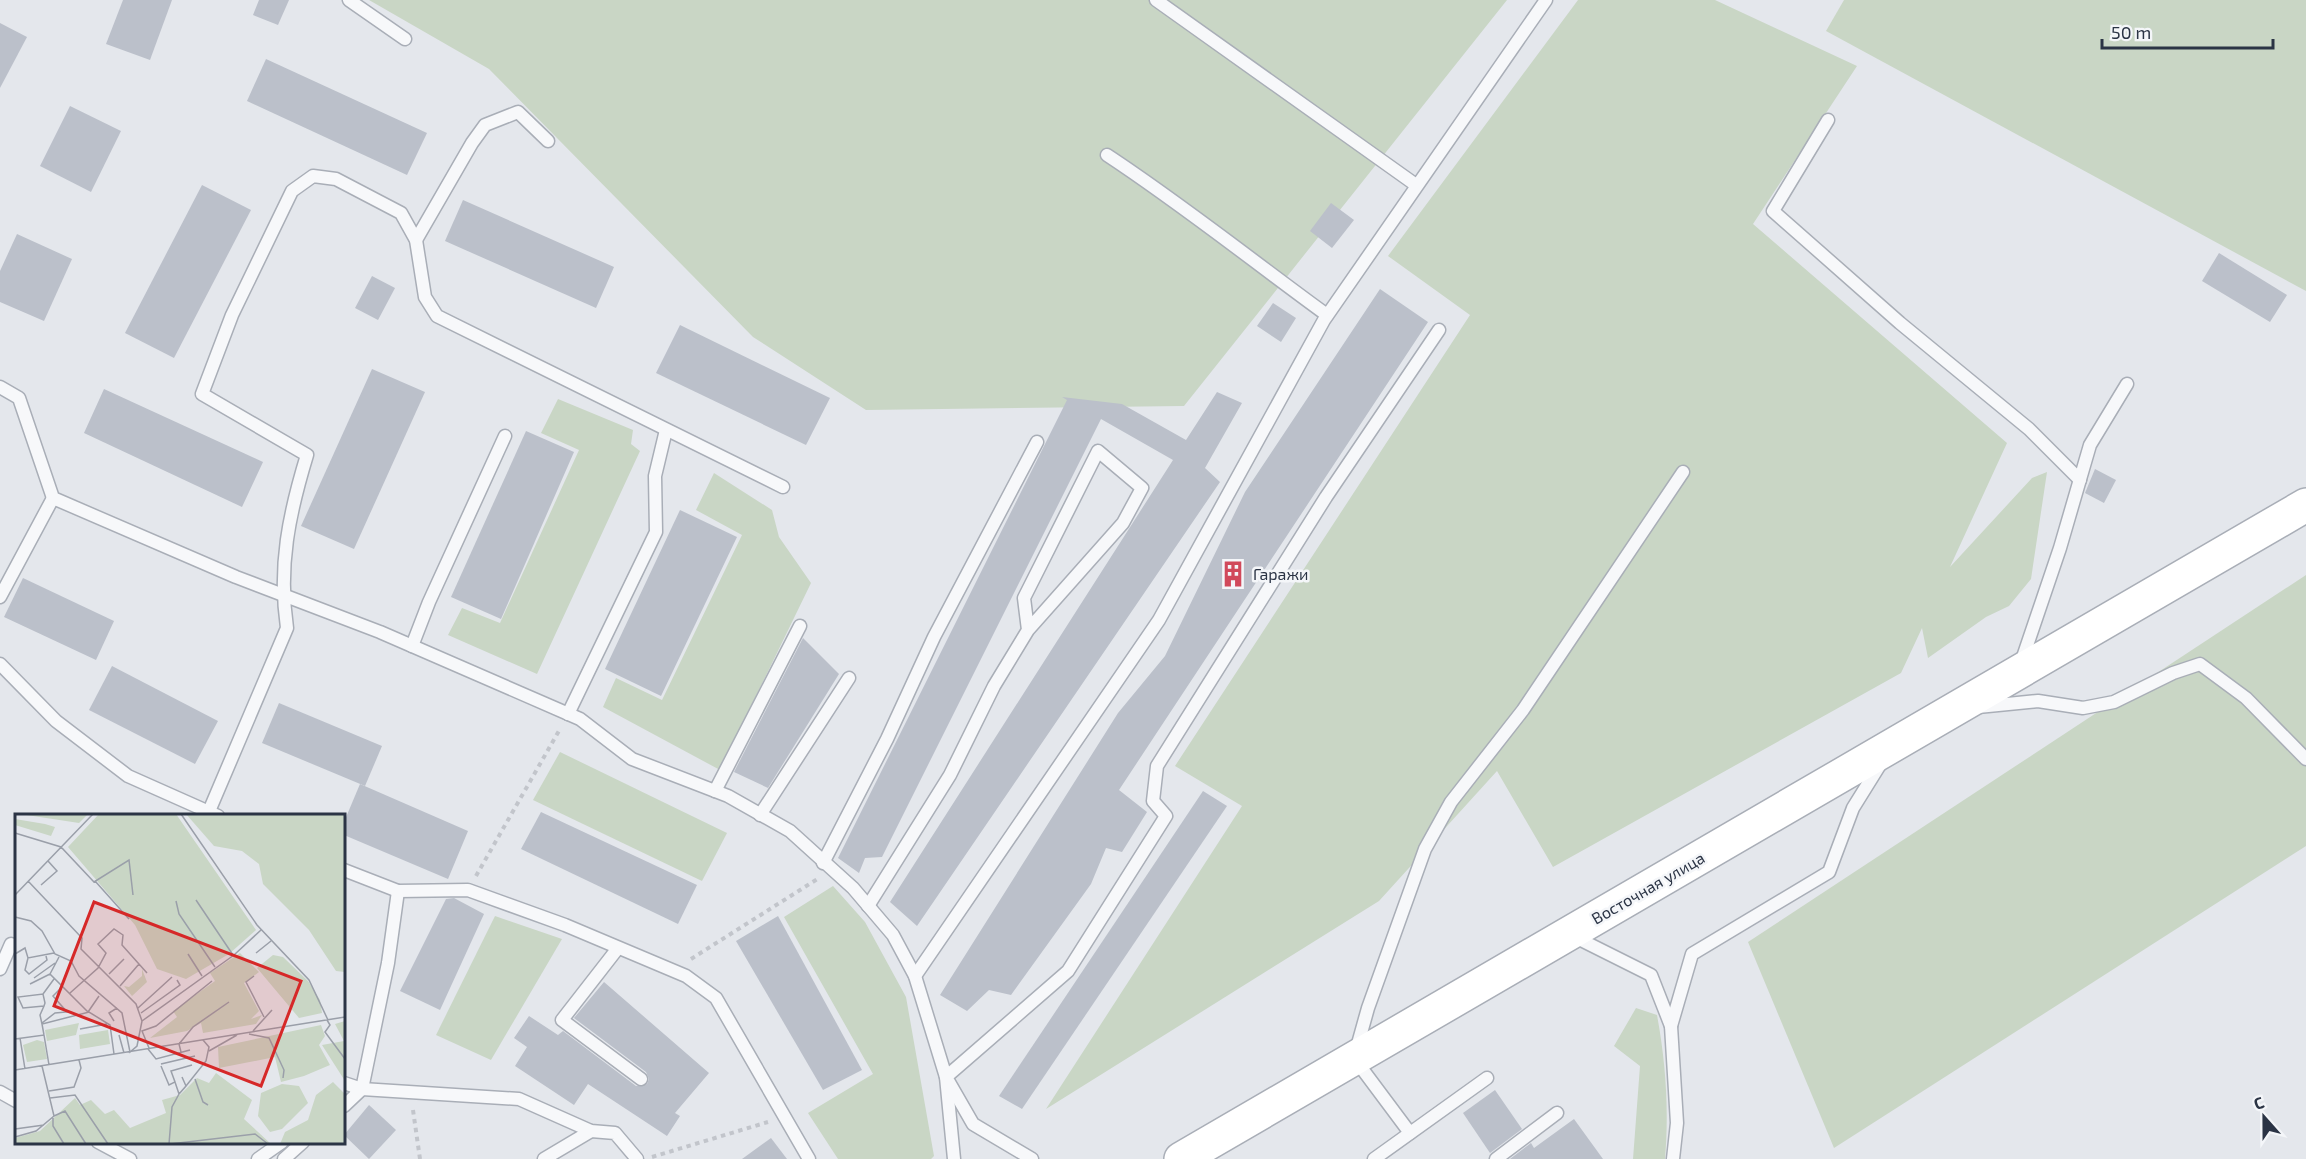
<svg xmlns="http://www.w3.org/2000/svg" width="2306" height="1159" font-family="'Exo 2',sans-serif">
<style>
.green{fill:#c9d6c5}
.building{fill:#bbc0ca}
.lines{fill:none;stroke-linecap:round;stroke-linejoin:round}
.lane-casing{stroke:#a9aeb7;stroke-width:15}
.secondary-casing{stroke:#a9aeb7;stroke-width:36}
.path{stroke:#c2c5cb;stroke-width:4;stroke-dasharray:4.5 4.5;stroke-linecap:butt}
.lane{stroke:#f7f8fa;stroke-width:12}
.secondary{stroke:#fff;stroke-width:33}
.labels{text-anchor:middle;stroke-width:5;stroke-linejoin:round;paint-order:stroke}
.poi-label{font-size:16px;fill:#2b3445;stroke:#f4f6f9;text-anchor:start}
.street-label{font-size:16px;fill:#2b3445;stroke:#f4f6f9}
.inset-road{fill:none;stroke:#9a9fa9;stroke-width:1.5}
.view{fill:#d62828;fill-opacity:0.15;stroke:#d62828;stroke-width:3}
.inset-edge{fill:none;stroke:#2b3445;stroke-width:3}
</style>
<rect width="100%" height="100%" fill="#e4e7ec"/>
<g class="green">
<path d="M369 0H1507L1184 406 866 410 753 337 489 69Z"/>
<path d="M1578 0H1715L1857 66 1753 224 2007 443 1950 567 2032 478 2047 472 2031 579 2009 606 1986 617 1928 658 1922 628 1901 673 1553 867 1497 771 1379 901 1046 1109 1242 806 1175 766 1470 315 1388 256Z"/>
<path d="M1844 0H2306V291L1826 31Z"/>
<path d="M558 399 633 430 631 444 640 451 537 674 448 635 462 608 500 623 579 450 541 433Z"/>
<path d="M714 473 772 510 779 537 811 583 720 770 603 707 616 678 662 700 742 535 696 510Z"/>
<path d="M2306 575V846L1834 1148 1748 942Z"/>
<path d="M560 752 727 833 702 881 533 800Z"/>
<path d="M833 886 865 922 906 997 934 1156 931 1159H838L808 1113 873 1074 784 917Z"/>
<path d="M495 916 562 939 491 1060 436 1035Z"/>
<path d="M1636 1008 1657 1015C1666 1064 1669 1110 1665 1159H1633L1640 1066 1614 1046Z"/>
</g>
<g class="building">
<path d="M123 0H172L150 60 106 44Z"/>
<path d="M259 0H289L278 25 253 15Z"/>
<path d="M0 23 27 37 0 88Z"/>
<path d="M266 59 427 133 407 175 247 101Z"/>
<path d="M70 106 121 131 91 192 40 166Z"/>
<path d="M202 185 251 210 174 358 125 333Z"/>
<path d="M463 200 614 267 596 308 445 241Z"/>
<path d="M1331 203 1354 220 1332 248 1310 231Z"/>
<path d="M17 234 72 259 44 321 0 302V271Z"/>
<path d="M2219 253 2287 295 2270 322 2202 281Z"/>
<path d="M372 276 395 288 378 320 355 308Z"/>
<path d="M1380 289 1428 322 1119 790 1147 812 1122 852 1106 848 1091 884 1011 995 989 990 967 1011 940 995 1118 713 1165 656 1245 492Z"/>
<path d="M1273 303 1296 318 1281 342 1257 326Z"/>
<path d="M680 325 830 398 806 445 656 373Z"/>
<path d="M372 369 425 392 354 549 301 526Z"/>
<path d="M104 389 263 462 242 507 84 433Z"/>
<path d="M1217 392 1242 403 1205 468 1220 482 917 926 890 902 1173 460 1101 419 882 857 865 858 859 873 838 858 1067 400 1062 397 1122 404 1186 440Z"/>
<path d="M526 431 574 452 501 619 451 597Z"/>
<path d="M2095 469 2116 480 2104 503 2085 493Z"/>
<path d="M680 510 737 537 661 696 605 669Z"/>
<path d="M23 578 114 621 96 660 4 617Z"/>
<path d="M803 638 839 674 768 788 734 772Z"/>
<path d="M112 666 218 721 195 764 89 710Z"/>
<path d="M279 703 382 746 365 786 262 743Z"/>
<path d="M360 784 468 831 448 879 344 835V822Z"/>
<path d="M1203 791 1227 806 1022 1109 999 1096Z"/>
<path d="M541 812 697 885 678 924 521 849Z"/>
<path d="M454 898 484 914 440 1010 400 991 446 899Z"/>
<path d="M778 916 862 1070 823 1090 736 941Z"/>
<path d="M604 982 709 1073 675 1113 680 1116 667 1136 588 1084 574 1105 515 1066 527 1047 514 1038 529 1016 558 1035 563 1031 636 1086 647 1084 649 1079 646 1072 574 1018Z"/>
<path d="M1495 1090 1522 1129 1490 1153 1463 1113Z"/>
<path d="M369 1105 396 1130 369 1159 344 1135Z"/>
<path d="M1574 1119 1603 1159H1510L1531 1143 1534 1148Z"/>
<path d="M771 1138 787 1159H742Z"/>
</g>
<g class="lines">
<g class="lane-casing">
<g id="lane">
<path d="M349 0 405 39"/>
<path d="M1156 0 1416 185"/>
<path d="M1828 120 1773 211 1900 323 2029 429 2080 480"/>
<path d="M1107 155C1183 205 1254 262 1327 315"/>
<path d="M416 240 472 143 485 125 518 112 548 141"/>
<path d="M0 387 19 398 53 498 236 577 380 632 580 719 632 759 728 796 790 831 853 888 893 935 915 976 946 1077 954 1159"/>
<path d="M0 597 53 498"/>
<path d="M412 646 429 602 505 436"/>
<path d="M2021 663 2060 548 2090 445 2127 384"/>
<path d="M0 664 56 721 128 776 218 816"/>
<path d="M1978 707 2038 701 2083 708 2114 702 2173 673 2200 664 2246 698 2306 759"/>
<path d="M568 714 656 532 655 476 666 430"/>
<path d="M715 791 800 626"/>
<path d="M760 815 849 678"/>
<path d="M207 816 287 628C278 566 289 514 307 455L202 394 232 315 292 191 313 176 336 179 401 213 416 240 425 297 437 316 783 487"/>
<path d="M823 863 887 739 934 637 1037 442"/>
<path d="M344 870 398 891 468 890 565 925 686 976 716 998 809 1159"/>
<path d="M868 906 950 775 994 686 1028 630 1123 523 1142 488 1098 451 1024 598 1028 630"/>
<path d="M1573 936 1651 975 1671 1026 1677 1123 1673 1159"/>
<path d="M618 948 562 1020 641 1079"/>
<path d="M0 969 11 944"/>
<path d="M915 976 1159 620 1324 320 1546 0"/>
<path d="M1671 1026 1692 954 1829 872 1853 808 1881 763"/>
<path d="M344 1083 362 1089"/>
<path d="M0 1092 16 1101"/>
<path d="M356 1093 362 1089 388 963 398 891"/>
<path d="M344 1106 362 1089 519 1099 591 1131 615 1133 637 1159"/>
<path d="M1410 1133 1354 1058 1368 1008 1425 849 1451 802 1523 710 1683 472"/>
<path d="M98 1142 130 1159"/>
<path d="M258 1159 282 1142"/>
<path d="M284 1159 303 1142"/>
<path d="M544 1159 591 1131"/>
<path d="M1032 1159 973 1124 946 1077 1068 971 1166 816 1153 801 1157 766 1326 497 1439 330"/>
<path d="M1374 1159 1487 1078"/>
<path d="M1496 1159 1557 1113"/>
</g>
</g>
<g class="secondary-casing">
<path id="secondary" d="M1181 1159 2306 505"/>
</g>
<g class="path">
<path d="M476 876 560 729"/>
<path d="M691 959 819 878"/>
<path d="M413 1110 420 1159"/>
<path d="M652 1157 768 1122"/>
</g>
<use href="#lane" class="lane"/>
<use href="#secondary" class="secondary"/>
</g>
<defs>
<g id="building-bare" transform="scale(2.07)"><path d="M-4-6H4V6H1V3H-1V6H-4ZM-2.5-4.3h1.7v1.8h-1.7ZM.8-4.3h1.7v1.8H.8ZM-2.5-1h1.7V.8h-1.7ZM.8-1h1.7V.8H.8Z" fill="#d1495b" stroke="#f4f6f9" stroke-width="2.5" paint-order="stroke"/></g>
</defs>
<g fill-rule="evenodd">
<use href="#building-bare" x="1233" y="574"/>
</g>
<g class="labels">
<g class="poi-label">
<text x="1253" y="580">Гаражи</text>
</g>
<g class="street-label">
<text transform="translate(1648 888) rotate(-30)" y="6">Восточная улица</text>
</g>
</g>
<g transform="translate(15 814)">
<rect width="330" height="330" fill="#e4e7ec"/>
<path d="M5 0H73L64 9ZM84 0H161L241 116 214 140 171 165 142 155 120 111 53 33ZM171 0H330V158L321 157 294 116 248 70 244 50 227 37 199 32ZM0 5 30 10 40 13 36 22 0 11ZM225 139 244 158 229 169 244 197 236 205 247 201 241 210 188 219 186 209 172 217 135 224 162 203 158 197 200 167 195 159ZM258 141 268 143 293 167 305 186 307 199 284 204 242 154ZM127 155 132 168 117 182 109 172 114 173 127 162ZM330 207V267L307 231 329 227 320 210ZM64 209 61 221 32 227 30 216ZM306 211 310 222 304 231 315 251 289 262 266 268 260 243 204 254 203 233ZM93 216 95 230 65 235 64 221ZM22 226 29 228 32 245 12 248 8 231ZM201 259 237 286 229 305 256 330H0V324L25 317 60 284 65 291 76 286 90 300 99 296 115 314 151 299 147 286 165 281 182 264 194 269ZM318 268 330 280V330H265L270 318 293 306 301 281ZM267 270 284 272 293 289 267 315 255 318 243 302 246 279Z" fill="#c9d6c5"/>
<path class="inset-road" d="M166 0 242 111 294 166 313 206M0 19 46 33 79 68 114 46 118 81M80 67 114 105M26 71 42 57 33 47M0 81 78 0M181 86 218 141M161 87 164 100 200 153M0 103 16 107 27 117 40 140 56 147 64 162 107 199 115 238 122 232 127 207 121 190 66 135 67 124 13 67M241 139 256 127M0 140 10 134 13 144 39 139M173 140 187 162M44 143 35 160 73 198M13 144 10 156 14 160 32 146 31 142M94 160 109 145M239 162 231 168 249 203M19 164 40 149M15 170 35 160M105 172 124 150M55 179 83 154 91 139 83 130 99 115 108 121 107 131 132 159M28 180 39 165M123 194 157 163M73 198 84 182M126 199 165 171 162 166M312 206 315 211 310 218 330 245M99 207 94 199 102 194M127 207 219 141 246 116M27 209 40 199 52 198 38 182 47 173M27 210 25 201 29 192 30 189 28 180 3 183 8 194 29 192M65 215 92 210M238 217 257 196M234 220 254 224 269 256 268 264M29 221 27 210 74 198 95 211 99 240M104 221 109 239M5 224 10 255M0 225 29 221 34 251M134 234 127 217 141 212 197 167M133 235 141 245 175 236M194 237 222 221M166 238 164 230 178 213 214 188M146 250 180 242M146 252 154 271 160 268 156 257 177 251M0 256 330 203M180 265 188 288 193 291M160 268 164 280 171 272 167 263M171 272 191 247 194 233 188 226M34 277 59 273 66 254 64 246M35 284 60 281 93 330M39 302 50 297 71 330M38 304V312L49 330M0 315 29 311M0 323 21 317 39 302 27 252M154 330 157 293 164 280M155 330 240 320 253 330"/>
<path class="view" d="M79 88 286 167 246 272 39 192Z"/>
<rect width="330" height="330" class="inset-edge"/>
</g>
<g transform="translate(2264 1117) rotate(339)" stroke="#f4f6f9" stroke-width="4.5" paint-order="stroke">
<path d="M0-4.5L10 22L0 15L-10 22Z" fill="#2b3445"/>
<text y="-9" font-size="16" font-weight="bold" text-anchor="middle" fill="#2b3445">С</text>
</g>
<path d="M2102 39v9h171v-9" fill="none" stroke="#2b3445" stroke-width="3"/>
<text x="2111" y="39" font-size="18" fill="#2b3445" stroke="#f4f6f9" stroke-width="4.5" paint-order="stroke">50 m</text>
</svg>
